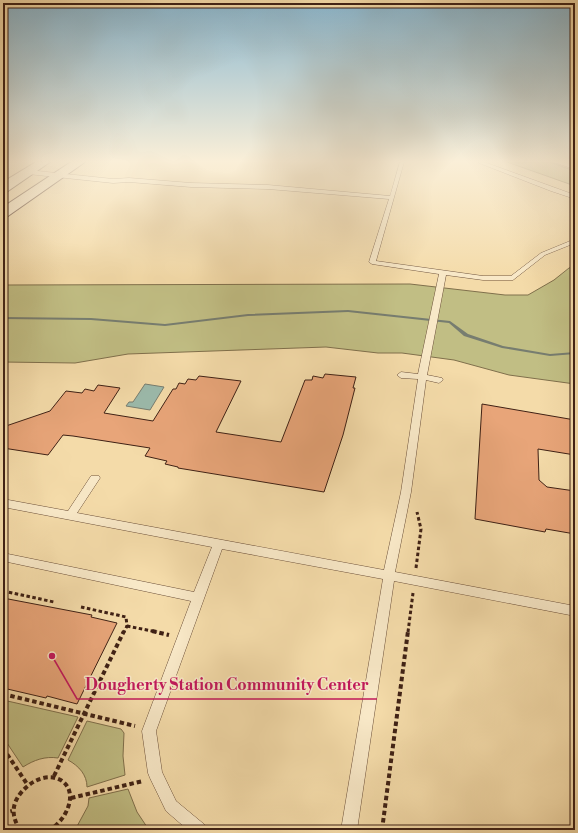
<svg xmlns="http://www.w3.org/2000/svg" width="578" height="833" font-family="'Libre Bodoni',serif">
<style>
.green{fill:#c1be84;stroke:#80704c}
.water{fill:#9cbbad;stroke:#777d70}
.lines{fill:none;stroke-linecap:round;stroke-linejoin:round}
.stream{fill:#777d70;fill-rule:evenodd}
.building{fill:#e8a579;stroke:#3f2115}
.service-casing{stroke:#6c503a;stroke-width:1}
.pedestrian-casing{stroke:#6c503a;stroke-width:1}
.secondary-casing{stroke:#3f2115;stroke-width:2}
.path-far1{stroke:#3f2115;stroke-width:3;stroke-dasharray:3.5 2.5;stroke-linecap:butt}
.path{stroke:#3f2115;stroke-width:4;stroke-dasharray:4.5 3;stroke-linecap:butt}
.service{fill:#f8e8c7;fill-rule:evenodd}
.pedestrian{fill:#f8e8c7;fill-rule:evenodd}
.secondary{fill:#f8e8c7;fill-rule:evenodd}
.leader{fill:none;stroke:#c2185b;stroke-width:1.5}
.callout-dot{fill:#c2185b;stroke:#f8e8c7;stroke-width:1.5}
.callout-label{font-size:16px;text-anchor:middle;font-weight:bold;fill:#c2185b;stroke:#f8e8c7;stroke-width:3;stroke-linejoin:round;paint-order:stroke}
</style>
<rect width="100%" height="100%" fill="#f4dba9"/>
<filter id="stains"><feTurbulence type="fractalNoise" baseFrequency=".005" numOctaves="4"/><feColorMatrix values="0 0 0 0 .2 0 0 0 0 .09 0 0 0 0 .02 0 0 0 .5 -.17"/></filter>
<radialGradient id="worn" r=".72"><stop offset=".6" stop-color="#630" stop-opacity="0"/><stop offset="1" stop-color="#630" stop-opacity=".3"/></radialGradient>
<g class="green">
<path d="M507 162H549L575 171V186Z"/>
<path d="M575 266V384L509 375 454 360 402 353H378L326 347 128 354 75 363 3 362V285L410 284 505 295H528L554 280 569 268Z"/>
<path d="M3 700 78 717 58 758C45 756 34 760 23 767L3 737Z"/>
<path d="M87 721 121 729 124 733 123 756 125 775 87 787C87 775 79 766 68 760Z"/>
<path d="M128 789 137 812 149 830H75L88 806 89 798Z"/>
</g>
<path class="water" d="M145 384 164 387 150 410 126 406 129 402H133Z"/>
<g class="lines">
<path class="stream" d="M348 310 450 321 468 334 503 346 550 354 575 352V354L550 356 502 348 464 336 449 323 348 312 248 316 165 326 91 320 3 319V317L91 318 165 324 248 314Z"/>
</g>
<g class="building">
<path d="M325 374 356 377 353 388H355L343 435 324 492 178 468V467L165 464 167 461 145 456 150 448 73 436 63 435 48 455 3 448V427L50 411 66 391 82 393 85 389 94 391 98 385 120 388 104 413 153 421 173 389H176L179 383 185 384 188 379 196 380 199 376 241 381 216 432 281 442 305 380H312L313 376 323 378Z"/>
<path d="M482 404 575 420V455L538 449 539 480 547 487 575 491V534L546 529 545 532 475 519Z"/>
<path d="M3 598 92 615 91 617 117 623 77 704 47 696 46 698 3 688Z"/>
</g>
<g class="lines">
<g class="service-casing">
<g id="service">
<path d="M400 162H404L376 261 483 276H511L541 253 575 239V243L545 255 513 280H483L446 275 427 375 442 378 443 380 439 383 426 380 411 492 395 572 575 606V616L394 581 357 830H341L383 579 222 549 156 731 162 772 176 801 205 825 208 830H188L166 811 150 778 148 773 142 731 191 601 3 561V553L194 592 212 547 3 507V499L68 511 91 476H99L100 478 77 513 384 570 401 492 418 379 401 378 397 375 401 372 418 374 439 274 372 264 369 262 389 199 268 189 191 187 129 182 113 183 28 174 25 172 28 170 113 179 129 178 191 183 268 185 390 196Z"/>
<path d="M479 162H484L575 195V199L551 191 479 163Z"/>
</g>
</g>
<g class="pedestrian-casing">
<path id="pedestrian" d="M553 162H564L575 165V169Z"/>
</g>
<g class="secondary-casing">
<g id="secondary">
<path d="M36 162H50L8 191 3 192V182Z"/>
<path d="M71 162H85L8 216 3 217V207Z"/>
</g>
</g>
<g class="path-far1">
<path d="M416 568 421 529 417 512"/>
<path d="M3 591 54 602"/>
<path d="M81 607 126 617 127 626 124 632"/>
<path d="M127 626 157 632"/>
<path d="M408 632 413 593"/>
</g>
<g class="path">
<path d="M152 631 169 635"/>
<path d="M3 694 135 726"/>
<path d="M3 748 27 784"/>
<path d="M54 776 124 631"/>
<path d="M71 798 143 781"/>
<path d="M3 813 12 811"/>
<path d="M20 830C12 817 11 806 20 794 45 762 84 780 65 814 62 820 56 825 51 830"/>
<path d="M382 830 408 631"/>
</g>
<use href="#service" class="service"/>
<use href="#pedestrian" class="pedestrian"/>
<use href="#secondary" class="secondary"/>
</g>
<linearGradient id="sky" x2="0" y2="1"><stop stop-color="#89b7d0"/><stop offset="0.58" stop-color="#faefd8"/><stop offset="1" stop-color="#faefd8" stop-opacity="0"/></linearGradient>
<rect width="578" height="278" fill="url(#sky)"/>
<path class="leader" d="M52 656L77 699H377"/>
<circle class="callout-dot" cx="52" cy="656" r="4"/>
<g class="callout-label">
<text x="227" y="690">Dougherty Station Community Center</text>
</g>
<rect width="578" height="833" fill="none" stroke="#f4dba9" stroke-width="16"/>
<rect x="4" y="4" width="570" height="825" fill="none" stroke="#3f2115" stroke-width="2"/>
<rect x="8" y="8" width="562" height="817" fill="none" stroke="#3f2115"/>
<rect width="100%" height="100%" filter="url(#stains)"/>
<rect width="100%" height="100%" fill="url(#worn)"/>
</svg>
